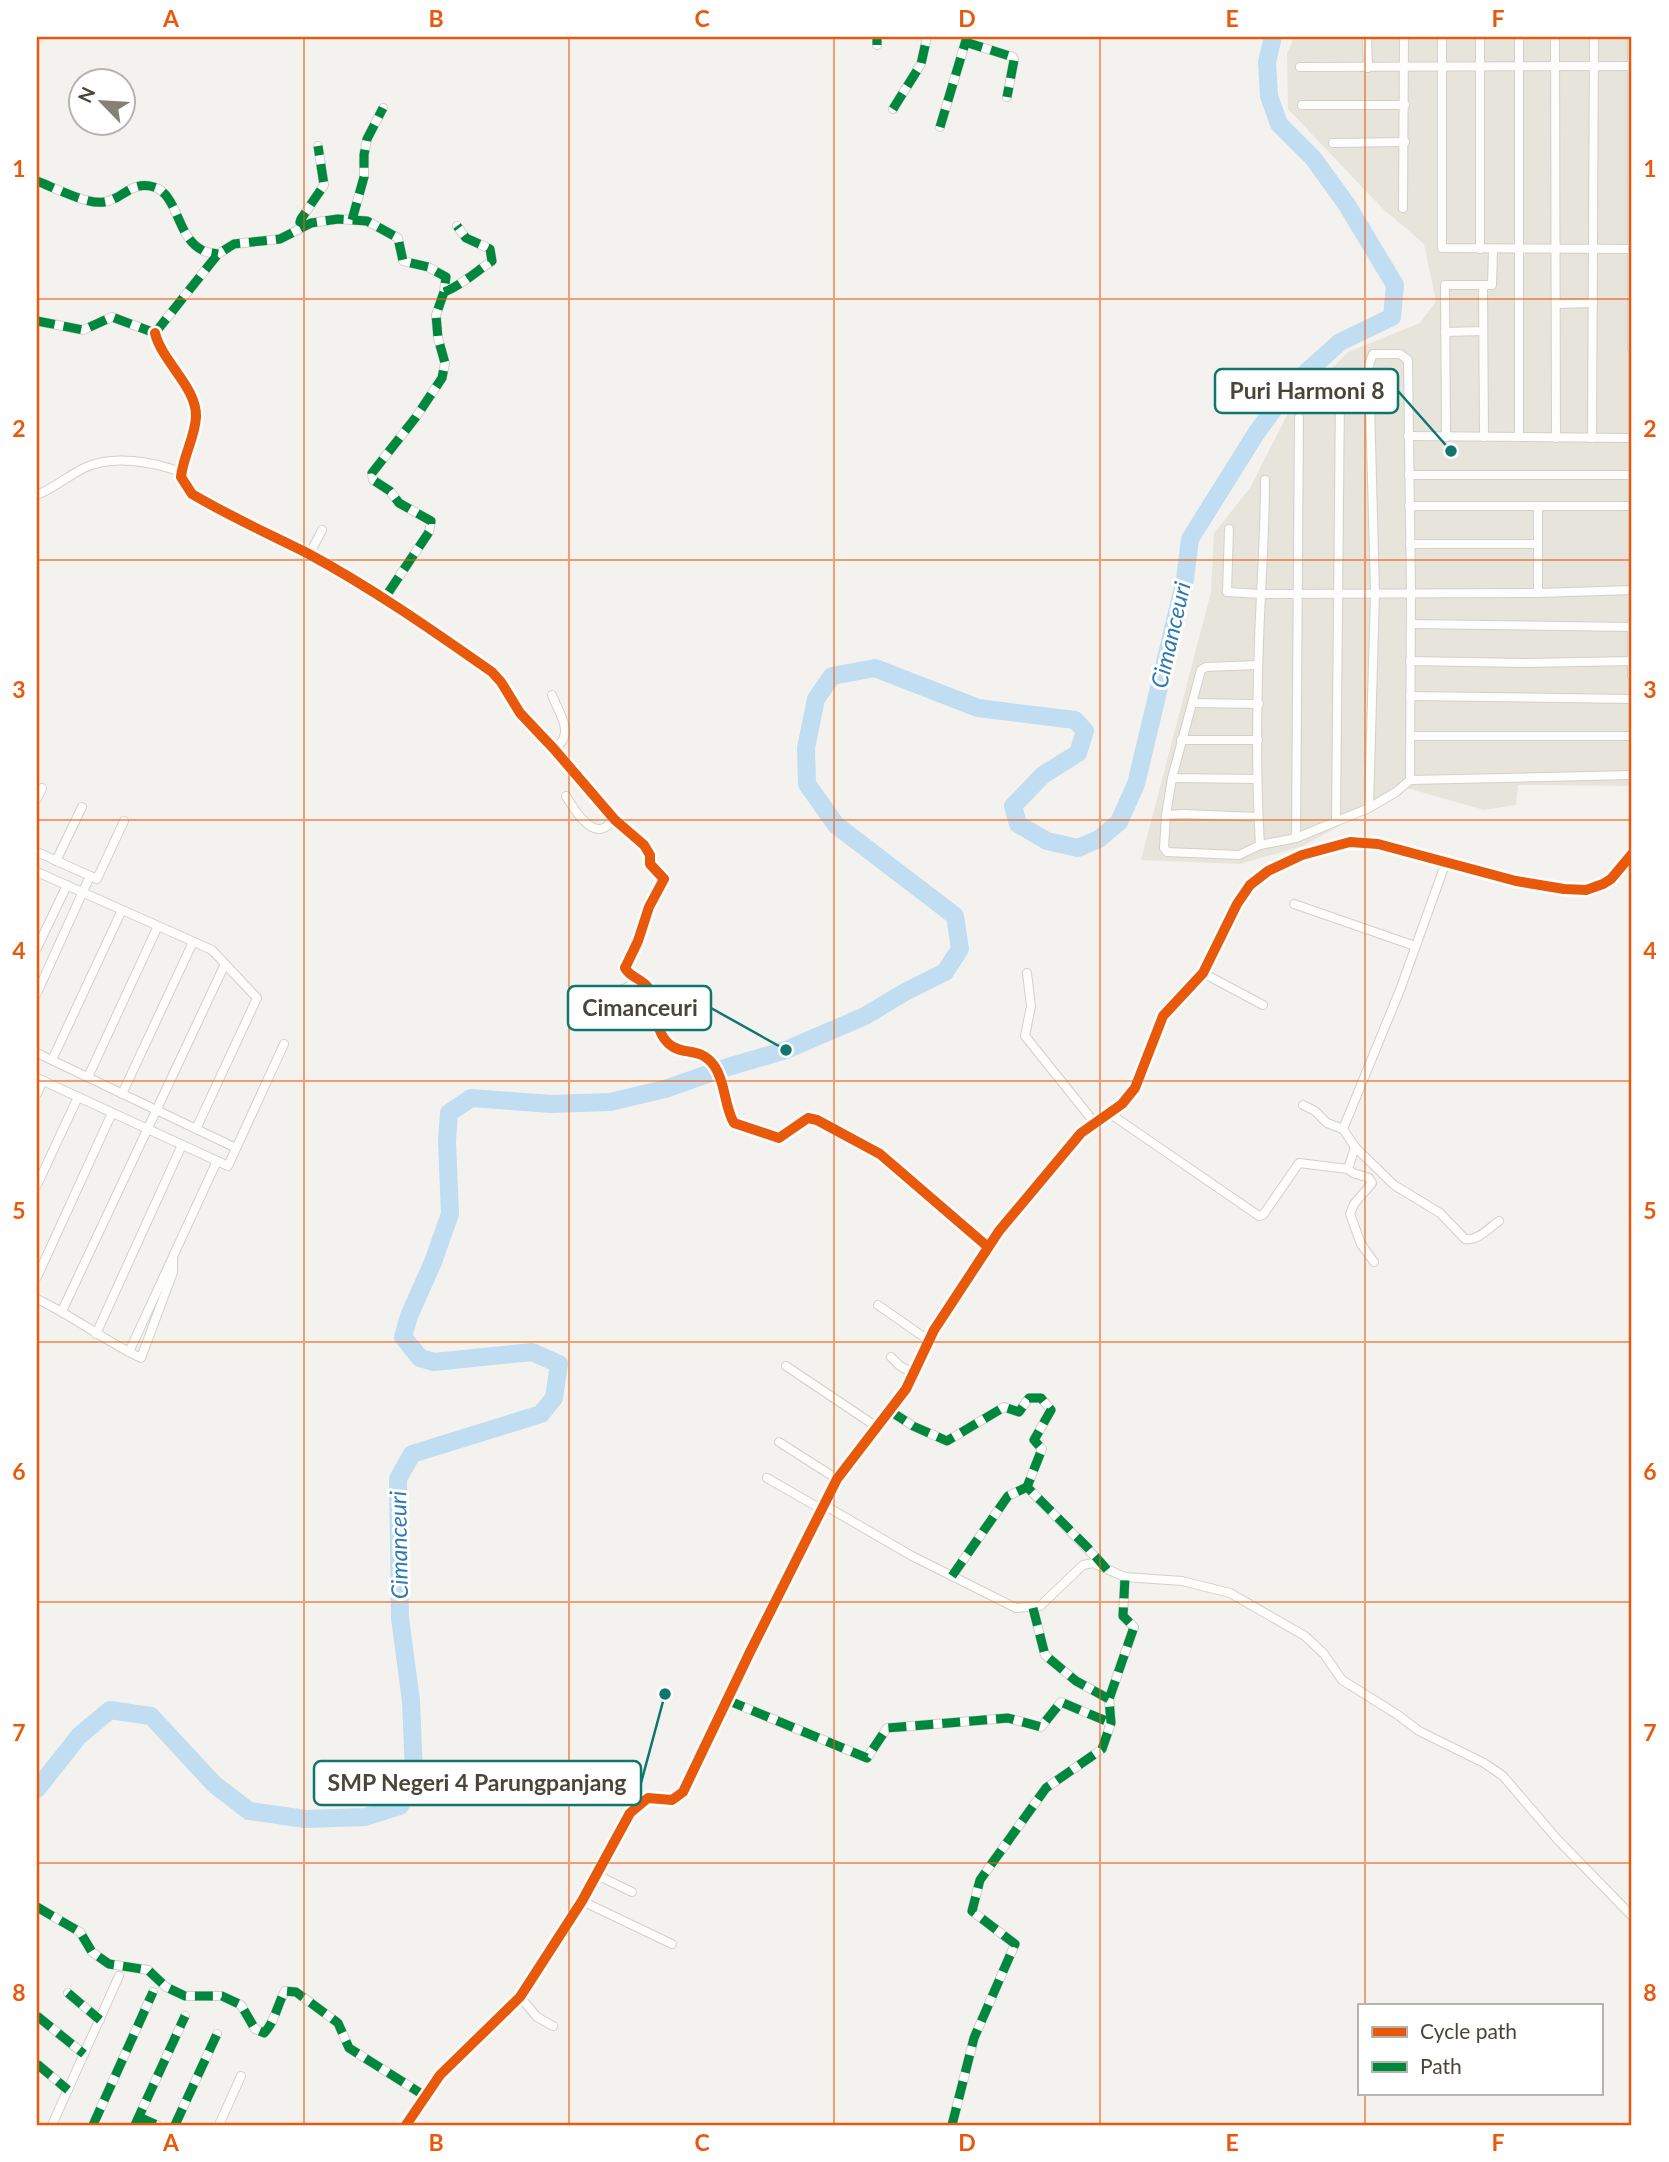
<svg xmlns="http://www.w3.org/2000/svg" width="1669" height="2162" font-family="Lato,sans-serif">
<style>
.residential{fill:#e7e4dc}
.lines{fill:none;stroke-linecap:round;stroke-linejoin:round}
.river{stroke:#c0ddf1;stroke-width:18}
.minor-casing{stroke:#d2d0cb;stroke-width:10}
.minor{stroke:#fdfdfc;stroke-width:8}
.quiet{stroke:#00873e;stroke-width:9;stroke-dasharray:18 9;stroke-linecap:butt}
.cycleway-casing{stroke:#fff;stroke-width:15}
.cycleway{stroke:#e8590c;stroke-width:10}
.grid{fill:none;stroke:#e8590c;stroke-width:2;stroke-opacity:0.55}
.labels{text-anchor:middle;stroke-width:6;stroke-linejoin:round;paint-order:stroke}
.water-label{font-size:23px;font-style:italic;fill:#2e7ab2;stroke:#fff}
.leader{fill:none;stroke:#0f766e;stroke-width:2.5}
.callout-dot{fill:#0f766e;stroke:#fff;stroke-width:2.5}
.callout{fill:#fff;stroke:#0f766e;stroke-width:2.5}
.callout-label{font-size:23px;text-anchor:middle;font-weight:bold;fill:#4b4439}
.neatline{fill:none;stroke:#e8590c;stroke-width:2.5}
.grid-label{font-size:23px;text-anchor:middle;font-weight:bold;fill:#e8590c}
</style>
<rect width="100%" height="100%" fill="#f4f2ee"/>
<path class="residential" d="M1294 37H1632V786L1518 785 1516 805 1484 810 1407 788 1303 846 1240 864 1141 860 1211 592 1214 533 1250 488 1288 413 1348 352 1420 323 1436 301 1424 244 1381 207 1288 109 1287 54Z"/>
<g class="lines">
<path class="river" d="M37 1789 79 1736 110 1710 151 1716 214 1784 249 1811 305 1819 365 1817 400 1806 414 1775 411 1701 400 1618 398 1479 412 1454 541 1414 554 1398 559 1364 532 1352 434 1362 420 1358 403 1337 409 1316 433 1262 450 1214 447 1141 449 1113 471 1098 551 1104 610 1102 665 1089 728 1067 786 1050 865 1016 905 992 945 972 960 949 955 916 836 825 807 784 806 748 816 699 832 676 875 668 978 708 1075 720 1085 731 1078 753 1043 775 1013 806 1018 824 1047 841 1078 848 1099 839 1119 822 1136 784 1185 579 1190 539 1257 432 1290 387 1340 342 1392 317 1395 285 1347 205 1313 158 1279 124 1269 96 1267 62 1273 37"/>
<g class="minor-casing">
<g id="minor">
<path d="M1367 37 1368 68"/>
<path d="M1442 37V248L1632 249"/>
<path d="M1555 37 1556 438"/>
<path d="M1632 37V348"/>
<path d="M965 42 1013 57 1014 60 1007 97"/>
<path d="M877 45V37"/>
<path d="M1300 67 1632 66"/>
<path d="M1302 105H1405"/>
<path d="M893 109 921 64 927 37"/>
<path d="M940 127 967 37"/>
<path d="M1333 143 1405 142"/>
<path d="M37 181C53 187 87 205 104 202 123 199 132 180 154 187 178 194 177 238 202 250 206 253 213 253 218 254"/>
<path d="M1403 208 1404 37"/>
<path d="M352 220 364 177V155L367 139 383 108"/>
<path d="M306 225 300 222 301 219 324 185 318 146"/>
<path d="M1480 249V37"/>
<path d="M1483 285 1484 437"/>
<path d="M444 292C459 287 478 270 492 261L490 249 466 238 457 226"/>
<path d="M1556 304 1593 303"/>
<path d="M37 321 83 330 112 317 155 333"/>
<path d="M1445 332 1483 331"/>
<path d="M155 333C162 362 197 387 196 417 195 437 183 457 181 477L192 494C229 516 269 534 307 553 372 588 432 630 492 672L501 682 520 713 554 749 615 820 644 845 650 855V864L664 879 649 907 638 941 625 968C630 978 644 979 649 989 658 1006 653 1030 669 1044 684 1057 700 1045 715 1067 726 1084 724 1106 734 1123L779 1138 808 1118 817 1120 880 1154 988 1247"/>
<path d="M155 333 218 254 234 244 280 239 311 223 338 219 367 221 398 238 403 261 428 267 446 277 444 292 436 315 438 338 445 363 442 378 416 417 372 473 373 480 390 491 399 503 431 521 429 532 384 599"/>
<path d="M1408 436 1632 438"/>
<path d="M1446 437 1445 285H1492L1493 249"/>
<path d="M1519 437V37"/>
<path d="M1592 438 1594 37"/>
<path d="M1409 475H1632"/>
<path d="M37 495C54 488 68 476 84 468 113 454 153 462 181 472"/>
<path d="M1409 506H1632"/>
<path d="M1538 507V593"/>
<path d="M1229 529 1227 592 1261 594 1538 593 1632 590"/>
<path d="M1410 544H1538"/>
<path d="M309 555 322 530"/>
<path d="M1632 623V676"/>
<path d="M1411 624 1632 627"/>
<path d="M1410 661 1526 663 1632 661"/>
<path d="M552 695C560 716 576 734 554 749"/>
<path d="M1410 696 1632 699"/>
<path d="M1193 703 1259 704"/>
<path d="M1411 736H1632"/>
<path d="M1181 740H1258"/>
<path d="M1172 778 1166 815 1183 814 1258 817"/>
<path d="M1257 779 1172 778 1201 670 1206 667 1258 665"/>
<path d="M1410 780 1632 775"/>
<path d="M566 796C572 806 586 830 600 829 605 829 611 823 615 820"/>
<path d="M37 799 42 788"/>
<path d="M1166 815 1164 848 1167 852 1239 855 1260 845 1296 838 1369 808 1396 792 1410 780 1411 593 1408 360 1400 354H1373L1369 365 1375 593 1369 808"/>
<path d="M1336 821 1340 394"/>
<path d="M1296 838 1299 418"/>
<path d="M1260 845C1255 762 1257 676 1261 593 1263 555 1265 519 1265 480"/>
<path d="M37 852 90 876 37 993"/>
<path d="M56 861 82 807"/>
<path d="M1446 862 1400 990 1343 1129 1355 1147 1394 1185 1440 1213 1465 1239C1478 1241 1489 1228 1499 1221"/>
<path d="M37 872 212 950 257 998 196 1129"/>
<path d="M90 876 97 879 124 821"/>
<path d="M1294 904 1415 946"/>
<path d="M37 948 67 885"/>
<path d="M1027 973 1031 1006 1025 1036 1094 1122"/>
<path d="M1203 973 1263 1005"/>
<path d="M621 990 640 981"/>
<path d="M37 1053 236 1148"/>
<path d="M52 1060 122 910"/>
<path d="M88 1077 158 926"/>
<path d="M37 1078 228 1166 284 1044"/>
<path d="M37 1094 43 1080"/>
<path d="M122 1094 193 942"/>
<path d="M1303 1105 1315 1111 1327 1123 1343 1129"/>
<path d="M1109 1113 1259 1216 1263 1215 1299 1163 1348 1169"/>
<path d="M1355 1147 1348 1169 1353 1173 1369 1178 1372 1183 1354 1204 1350 1214 1361 1244 1374 1262"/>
<path d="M37 1185 78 1097"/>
<path d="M37 1277 112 1113"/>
<path d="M37 1299C69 1314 97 1335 129 1352L217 1161"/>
<path d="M878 1305 928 1340"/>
<path d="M62 1311 225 964"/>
<path d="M96 1334 182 1145"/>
<path d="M129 1352 141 1358 173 1272V1258"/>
<path d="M891 1357 900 1366 913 1373"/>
<path d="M786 1366 877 1427"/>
<path d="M890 1411 913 1426 947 1441 1004 1407 1019 1412 1029 1398H1041L1051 1410 1034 1440 1042 1449 1027 1487"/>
<path d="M779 1442 837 1479"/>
<path d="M767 1478 821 1509"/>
<path d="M824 1505 912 1556 1016 1608 1040 1606 1083 1565 1093 1563 1125 1577 1182 1581 1230 1593 1305 1636 1324 1654 1342 1680 1398 1715 1419 1731 1484 1763 1503 1776 1557 1839 1632 1916"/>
<path d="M952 1576 1008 1496 1027 1487 1104 1566"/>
<path d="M1033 1608 1045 1655 1076 1681 1109 1699"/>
<path d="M727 1700 867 1758 887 1728 1008 1718 1041 1727 1061 1702 1111 1723"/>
<path d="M597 1875 632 1892"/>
<path d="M582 1901 672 1944"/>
<path d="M37 1907 80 1932 92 1952 109 1964 148 1970 166 1987 185 1996H222L241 2005 255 2029 264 2033C275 2022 277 2005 285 1991L296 1992 338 2023 349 2048 425 2096"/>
<path d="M68 1993 100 2020"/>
<path d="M520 1997 537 2017 553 2026"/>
<path d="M37 2016 84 2054"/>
<path d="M37 2064 68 2090"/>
<path d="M139 2117 157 2125"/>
<path d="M52 2125 119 1976"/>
<path d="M93 2125 153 1992"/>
<path d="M135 2125 185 2016"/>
<path d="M175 2125 217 2034"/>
<path d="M219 2125 241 2076"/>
<path d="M406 2125 440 2075 520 1997 582 1901 630 1813 648 1798 672 1800 683 1792 750 1652 837 1479 906 1389 934 1330 999 1231 1081 1133 1122 1104 1135 1088 1163 1016 1203 973 1237 904 1250 885 1268 871 1302 855 1350 842 1378 844 1516 881 1564 889 1586 890 1603 884 1611 879 1632 854"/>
<path d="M952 2125 974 2038 1015 1944 972 1911 980 1880 1046 1788 1102 1749 1111 1723 1109 1699 1134 1627 1123 1616 1125 1577"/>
</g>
</g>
<use href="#minor" class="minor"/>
<g class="quiet">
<path d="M965 42 1013 57 1014 60 1007 97"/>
<path d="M877 45V37"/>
<path d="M893 109 921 64 927 37"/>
<path d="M940 127 967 37"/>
<path d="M37 181C53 187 87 205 104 202 123 199 132 180 154 187 178 194 177 238 202 250 206 253 213 253 218 254"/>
<path d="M352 220 364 177V155L367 139 383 108"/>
<path d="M306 225 300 222 301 219 324 185 318 146"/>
<path d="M444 292C459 287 478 270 492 261L490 249 466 238 457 226"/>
<path d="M37 321 83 330 112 317 155 333"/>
<path d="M155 333 218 254 234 244 280 239 311 223 338 219 367 221 398 238 403 261 428 267 446 277 444 292 436 315 438 338 445 363 442 378 416 417 372 473 373 480 390 491 399 503 431 521 429 532 384 599"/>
<path d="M890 1411 913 1426 947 1441 1004 1407 1019 1412 1029 1398H1041L1051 1410 1034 1440 1042 1449 1027 1487"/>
<path d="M952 1576 1008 1496 1027 1487 1089 1549 1108 1571"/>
<path d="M1033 1608 1045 1655 1076 1681 1109 1699"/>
<path d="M727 1700 867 1758 887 1728 1008 1718 1041 1727 1061 1702 1111 1723"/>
<path d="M37 1907 80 1932 92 1952 109 1964 148 1970 166 1987 185 1996H222L241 2005 255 2029 264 2033C275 2022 277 2005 285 1991L296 1992 338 2023 349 2048 425 2096"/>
<path d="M68 1993 100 2020"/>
<path d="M37 2016 84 2054"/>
<path d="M37 2064 68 2090"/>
<path d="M139 2117 157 2125"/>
<path d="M93 2125 153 1992"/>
<path d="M135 2125 185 2016"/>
<path d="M175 2125 217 2034"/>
<path d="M952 2125 974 2038 1015 1944 972 1911 980 1880 1046 1788 1102 1749 1111 1723 1109 1699 1134 1627 1123 1616 1125 1577"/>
</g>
<g class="cycleway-casing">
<g id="cycleway">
<path d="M155 333C162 362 197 387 196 417 195 437 183 457 181 477L192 494C229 516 269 534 307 553 372 588 432 630 492 672L501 682 520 713 554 749 615 820 644 845 650 855V864L664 879 649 907 638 941 625 968C630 978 644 979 649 989 658 1006 653 1030 669 1044 684 1057 700 1045 715 1067 726 1084 724 1106 734 1123L779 1138 808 1118 817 1120 880 1154 988 1247"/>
<path d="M406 2125 440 2075 520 1997 582 1901 630 1813 648 1798 672 1800 683 1792 750 1652 837 1479 906 1389 934 1330 999 1231 1081 1133 1122 1104 1135 1088 1163 1016 1203 973 1237 904 1250 885 1268 871 1302 855 1350 842 1378 844 1516 881 1564 889 1586 890 1603 884 1611 879 1632 854"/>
</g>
</g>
<use href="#cycleway" class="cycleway"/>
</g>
<path class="grid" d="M304 37V2125M569 37V2125M834 37V2125M1100 37V2125M1365 37V2006M37 299H1632M37 560H1632M37 820H1632M37 1081H1632M37 1342H1632M37 1602H1632M37 1863H1632M1365 2094V2125"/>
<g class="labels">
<g class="water-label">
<text transform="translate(1171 635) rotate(-77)" y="8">Cimanceuri</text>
<text transform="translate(399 1545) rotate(-91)" y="8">Cimanceuri</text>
</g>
</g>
<path class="leader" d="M1451 451L1398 391M786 1050L711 1008M665 1694L641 1783"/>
<g class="callout-dot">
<circle cx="1451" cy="451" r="7"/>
<circle cx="786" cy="1050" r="7"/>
<circle cx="665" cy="1694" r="7"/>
</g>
<g class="callout">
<rect x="1215" y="369" width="183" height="44" rx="7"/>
<rect x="568" y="986" width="143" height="44" rx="7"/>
<rect x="314" y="1761" width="327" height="44" rx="7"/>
</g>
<g class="callout-label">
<text x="1307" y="399">Puri Harmoni 8</text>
<text x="640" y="1016">Cimanceuri</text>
<text x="477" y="1791">SMP Negeri 4 Parungpanjang</text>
</g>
<rect width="1669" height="2162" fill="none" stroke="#ffffff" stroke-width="77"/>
<rect x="1358" y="2004" width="245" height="91" fill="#ffffff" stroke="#b7b4b0" stroke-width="2"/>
<rect x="1372" y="2027" width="35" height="10" fill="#e8590c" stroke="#b7b4b0" stroke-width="2"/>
<text x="1420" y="2039" font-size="21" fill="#4b4439">Cycle path</text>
<rect x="1372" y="2062" width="35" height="10" fill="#00873e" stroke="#b7b4b0" stroke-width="2"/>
<text x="1420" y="2074" font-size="21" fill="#4b4439">Path</text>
<g transform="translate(102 102) rotate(295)"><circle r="33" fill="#ffffff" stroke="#b7b4b0" stroke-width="2"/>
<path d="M0-5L12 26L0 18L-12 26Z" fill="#868178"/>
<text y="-10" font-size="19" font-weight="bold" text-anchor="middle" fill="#4b4439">N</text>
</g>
<rect x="38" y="38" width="1592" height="2086" class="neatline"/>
<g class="grid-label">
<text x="171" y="27">A</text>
<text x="436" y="27">B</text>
<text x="702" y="27">C</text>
<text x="967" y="27">D</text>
<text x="1232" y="27">E</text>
<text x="1498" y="27">F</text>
<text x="19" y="177">1</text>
<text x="1650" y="177">1</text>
<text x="19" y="437">2</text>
<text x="1650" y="437">2</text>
<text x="19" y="698">3</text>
<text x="1650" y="698">3</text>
<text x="19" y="959">4</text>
<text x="1650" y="959">4</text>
<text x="19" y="1219">5</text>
<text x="1650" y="1219">5</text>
<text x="19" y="1480">6</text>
<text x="1650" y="1480">6</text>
<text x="19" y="1741">7</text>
<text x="1650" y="1741">7</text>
<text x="19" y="2001">8</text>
<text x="1650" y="2001">8</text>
<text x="171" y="2151">A</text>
<text x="436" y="2151">B</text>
<text x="702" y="2151">C</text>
<text x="967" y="2151">D</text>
<text x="1232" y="2151">E</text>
<text x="1498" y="2151">F</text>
</g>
</svg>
